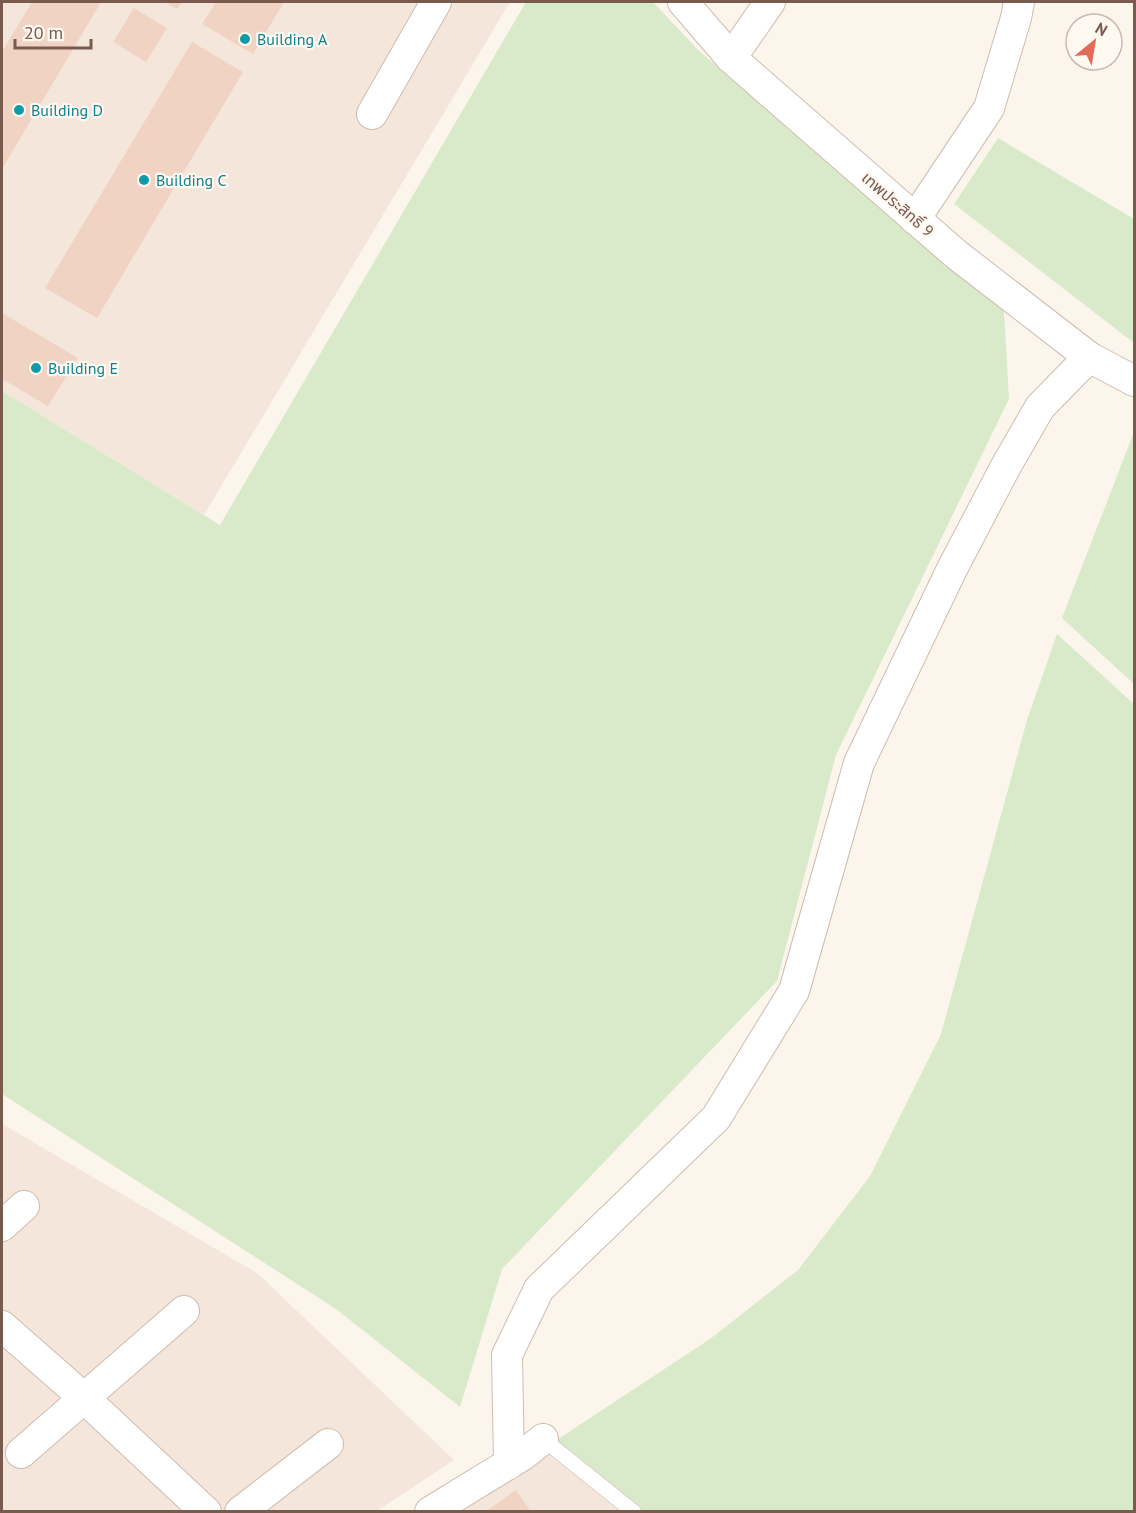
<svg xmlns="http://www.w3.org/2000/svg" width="1136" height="1513" font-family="'PT Sans','Noto Sans Thai',sans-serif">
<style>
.residential{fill:#f4e6da}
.green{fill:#d9eaca}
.building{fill:#f1d3c4}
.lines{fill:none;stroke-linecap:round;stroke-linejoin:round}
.service-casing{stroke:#cfbcb0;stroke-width:16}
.minor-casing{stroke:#cfbcb0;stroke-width:32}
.service{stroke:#fff;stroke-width:15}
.minor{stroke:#fff;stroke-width:30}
.culture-dot{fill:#0f9aa8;stroke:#fff9f2;stroke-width:2}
.labels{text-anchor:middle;stroke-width:4.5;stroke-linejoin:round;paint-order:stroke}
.culture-label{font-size:16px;fill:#0d838f;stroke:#fff9f2;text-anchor:start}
.street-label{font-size:16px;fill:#785a4e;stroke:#fff9f2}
</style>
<rect width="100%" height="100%" fill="#fcf5ec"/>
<g class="residential">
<path d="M2 2H510L204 515 2 391Z"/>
<path d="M2 1124 257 1273 454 1460 377 1511 2 1512Z"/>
<path d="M543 1449 620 1511 453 1512Z"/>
</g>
<g class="green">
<path d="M526 2H653L698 50 1004 311 1009 399 836 755 777 981 502 1269 460 1407 336 1309 2 1094V391L220 525Z"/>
<path d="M998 138 1134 219V343L954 204Z"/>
<path d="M1134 432V684L1062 618Z"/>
<path d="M1057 634 1134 704V1511H620L543 1449 710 1339 798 1270 870 1176 941 1034 1027 720Z"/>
</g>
<g class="building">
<path d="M32 2H101L2 169V52Z"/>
<path d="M164 2H182L177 9Z"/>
<path d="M216 2H284L253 54 202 24Z"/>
<path d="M134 8 167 28 146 62 113 42Z"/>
<path d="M192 42 243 72 97 318 45 288Z"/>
<path d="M2 313 78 358 48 406 2 379Z"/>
<path d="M516 1490 531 1512H485Z"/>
</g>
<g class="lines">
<g class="service-casing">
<path id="service" d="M543 1439 634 1512"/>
</g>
<g class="minor-casing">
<g id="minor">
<path d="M683 2 731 58 957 255 1089 357 1134 381"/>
<path d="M731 58 770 2"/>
<path d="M372 114 436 2"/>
<path d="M915 219 989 108 1016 18 1019 2"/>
<path d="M2 1226 24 1206"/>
<path d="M2 1326 84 1398 206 1512"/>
<path d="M21 1453 184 1311"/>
<path d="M509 1464 507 1355 539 1289 716 1118 794 991 859 763 952 569 1006 466 1040 407 1089 357"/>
<path d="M240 1512 328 1444"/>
<path d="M430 1512 523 1455 543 1439"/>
</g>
</g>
<use href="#service" class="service"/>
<use href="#minor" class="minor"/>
</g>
<g class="culture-dot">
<circle cx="245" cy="39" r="6"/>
<circle cx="19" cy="110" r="6"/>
<circle cx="144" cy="180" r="6"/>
<circle cx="36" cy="368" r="6"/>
</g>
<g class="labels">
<g class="culture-label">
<text x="257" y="45">Building A</text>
<text x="31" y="116">Building D</text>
<text x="156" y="186">Building C</text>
<text x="48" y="374">Building E</text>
</g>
<g class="street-label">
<text transform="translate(898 204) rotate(41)" y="6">เทพประสิทธิ์ 9</text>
</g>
</g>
<rect width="1136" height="1513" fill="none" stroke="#785a4e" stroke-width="6"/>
<g transform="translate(1094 42) rotate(30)"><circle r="28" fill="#fff9f2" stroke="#c9b9b0" stroke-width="1.5"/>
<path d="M0-4.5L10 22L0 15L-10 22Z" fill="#e16b56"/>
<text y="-9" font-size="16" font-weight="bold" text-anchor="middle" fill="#785a4e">N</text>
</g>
<path d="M15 39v9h76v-9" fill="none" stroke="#785a4e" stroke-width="3"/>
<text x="24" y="39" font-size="18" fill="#785a4e" stroke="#fff9f2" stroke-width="4.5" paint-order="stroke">20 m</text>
</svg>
